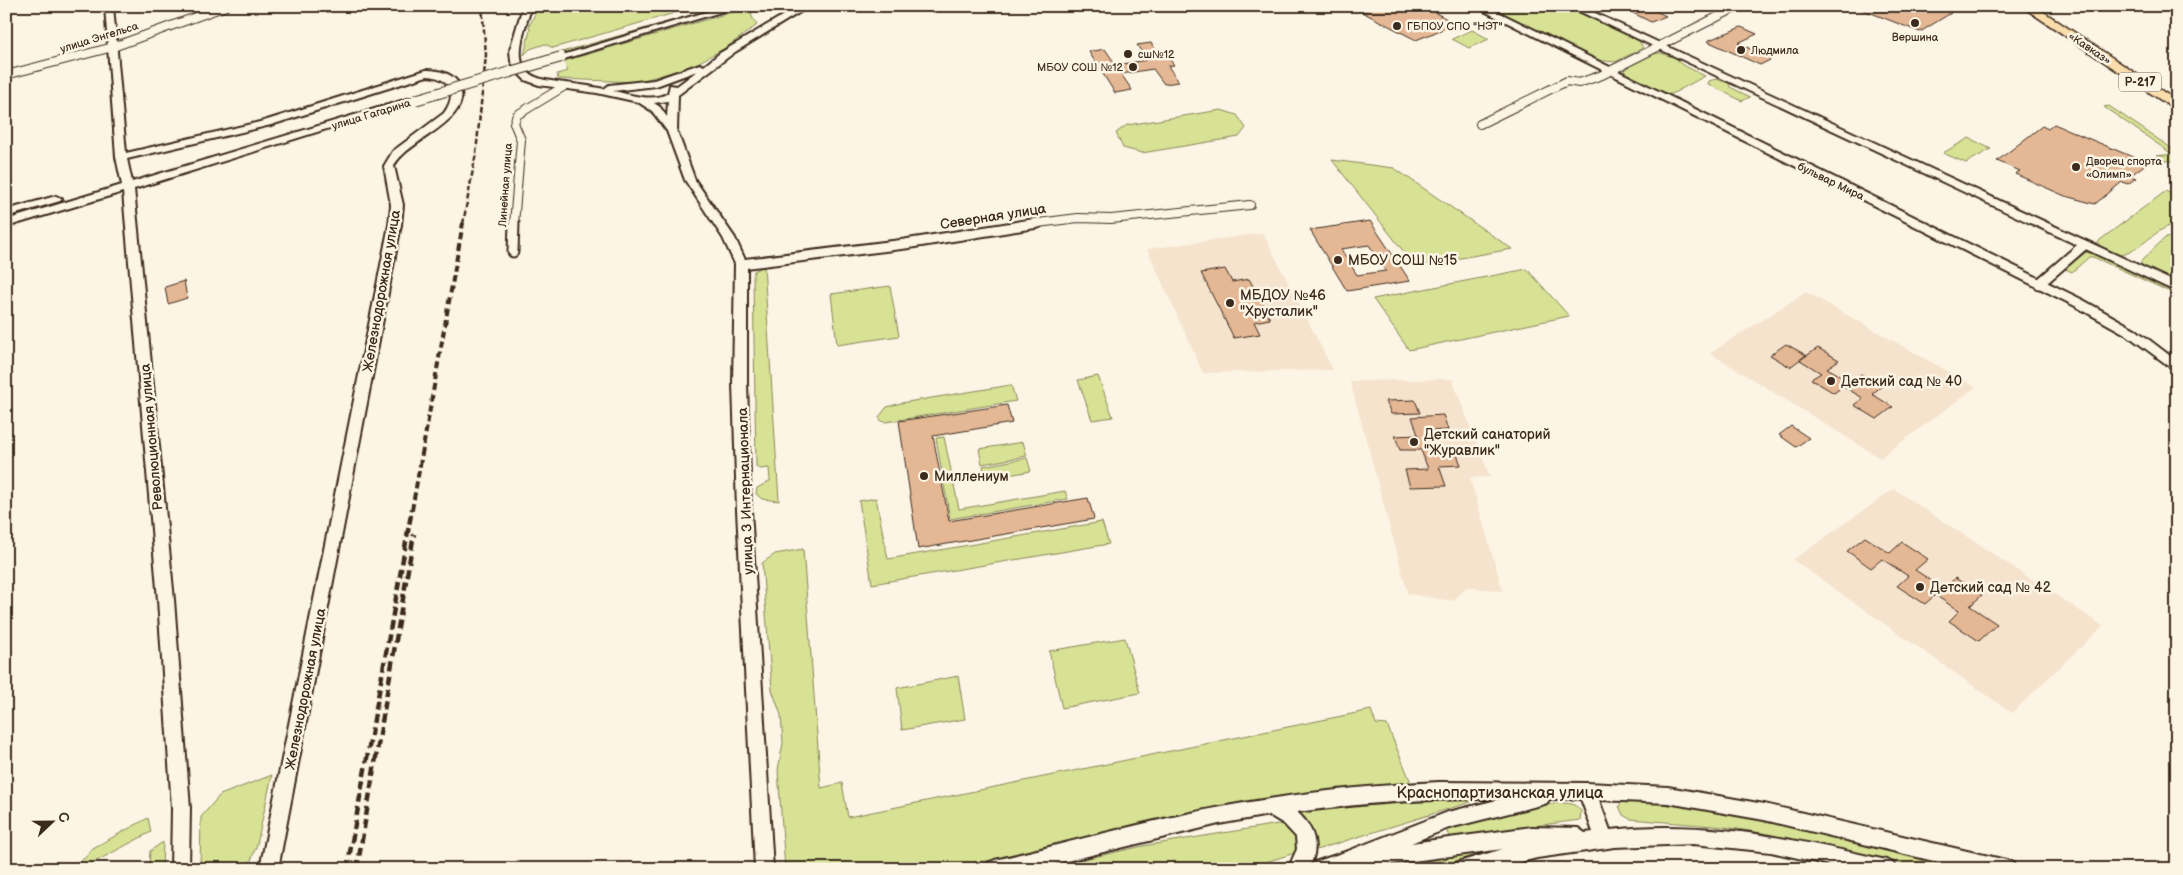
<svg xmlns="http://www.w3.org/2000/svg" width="2183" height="875" font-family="'Balsamiq Sans',sans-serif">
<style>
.built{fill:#f5e3cd}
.green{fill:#d7e295;stroke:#89865a}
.building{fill:#e5b895;stroke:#3b2a1e;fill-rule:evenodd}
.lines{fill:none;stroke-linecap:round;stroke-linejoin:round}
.street-far1-casing{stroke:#3b2a1e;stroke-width:10}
.street-casing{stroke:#3b2a1e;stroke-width:13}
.secondary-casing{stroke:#3b2a1e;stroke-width:4}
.highway-casing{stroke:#3b2a1e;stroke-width:3}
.street-far1{stroke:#fcf5e5;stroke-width:8}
.street{stroke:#fcf5e5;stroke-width:9}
.secondary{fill:#fcf5e5;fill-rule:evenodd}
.highway{fill:#faddab;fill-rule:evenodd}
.rail-far2{stroke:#3b2a1e;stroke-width:2.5;stroke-dasharray:5.5 2.5;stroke-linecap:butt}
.rail-far1{stroke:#3b2a1e;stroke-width:4;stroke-dasharray:7 4;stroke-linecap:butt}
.rail{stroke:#3b2a1e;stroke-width:4.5;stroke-dasharray:9 4.5;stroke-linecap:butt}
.secondary-bridge-casing{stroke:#3b2a1e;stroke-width:12;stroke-linecap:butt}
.secondary-bridge{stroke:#fcf5e5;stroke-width:10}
.poi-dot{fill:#3b2a1e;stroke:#fcf5e5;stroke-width:2}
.labels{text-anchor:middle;stroke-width:5;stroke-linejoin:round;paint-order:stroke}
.far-poi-label{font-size:11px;fill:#3b2a1e;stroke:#fcf5e5;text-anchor:start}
.far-street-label{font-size:11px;fill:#3b2a1e;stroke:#fcf5e5}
.shield{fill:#fcf5e5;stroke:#75675a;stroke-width:1}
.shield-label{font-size:12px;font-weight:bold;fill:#3b2a1e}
.street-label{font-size:14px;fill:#3b2a1e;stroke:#fcf5e5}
.poi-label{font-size:14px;fill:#3b2a1e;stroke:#fcf5e5;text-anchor:start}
.near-street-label{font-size:16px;fill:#3b2a1e;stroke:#fcf5e5}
</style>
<rect width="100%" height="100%" fill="#fcf5e5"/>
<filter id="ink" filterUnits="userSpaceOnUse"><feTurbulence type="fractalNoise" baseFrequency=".02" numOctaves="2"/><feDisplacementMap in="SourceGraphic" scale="10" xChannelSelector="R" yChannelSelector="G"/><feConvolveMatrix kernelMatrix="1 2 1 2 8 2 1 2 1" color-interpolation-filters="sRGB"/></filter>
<g filter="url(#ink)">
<g class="built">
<path d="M1263 233 1333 370 1203 373 1147 249Z"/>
<path d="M1806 292 1976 387 1880 458 1710 353Z"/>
<path d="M1452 379 1490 477 1470 478 1503 591 1467 587 1453 601 1408 594 1350 381Z"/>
<path d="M1894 489 2103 626 2012 713 1793 560Z"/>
</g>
<g class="green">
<path d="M539 6H699L553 48 545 44 530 49 524 55 530 30 529 26Z"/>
<path d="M731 6 559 55 558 53 721 7Z"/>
<path d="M753 6H767L751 10 752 17 757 25 727 47 690 67 637 82 558 79 557 74 568 71 564 61Z"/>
<path d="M1484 6H1565L1639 41 1643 48 1615 62 1596 60Z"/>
<path d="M1472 30 1489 39 1469 48 1452 39Z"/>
<path d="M1661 53 1676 58 1681 64 1705 76 1672 94H1665L1625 73 1624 70C1631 61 1649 53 1661 53Z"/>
<path d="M1716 79 1729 83 1730 87 1750 97 1742 101 1708 84 1709 81Z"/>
<path d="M411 97 413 99 180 170 179 167Z"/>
<path d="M2109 106 2177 152V161H2167L2156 156 2172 154 2104 107Z"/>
<path d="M1221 110 1237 115 1246 128 1239 137 1142 153 1123 148 1116 133 1127 125Z"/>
<path d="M1969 138 1991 149 1966 163 1943 153Z"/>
<path d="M1332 160 1394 168 1512 249 1415 266Z"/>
<path d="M2166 191 2177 198V224C2148 228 2129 273 2100 247L2098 243 2100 240Z"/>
<path d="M2171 237 2177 238V284L2145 269 2140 262 2165 238Z"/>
<path d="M2086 252 2098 255 2177 291V295L2093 257H2089L2072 272 2065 269Z"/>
<path d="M764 266 779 501 762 499 756 494 757 488 770 481 769 468 760 469 756 467 753 275 754 271Z"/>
<path d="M1527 269 1569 316 1409 350 1373 299Z"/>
<path d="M890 286 899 336 837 345 831 294Z"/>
<path d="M1098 376 1113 417 1092 420 1078 380Z"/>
<path d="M1011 385 1016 401 886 422 881 421 879 417 887 407 901 403Z"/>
<path d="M944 437 959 509 1065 491 1068 499 950 519 936 438Z"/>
<path d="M1023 442 1027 456 982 464 979 449Z"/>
<path d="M1027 458 1031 471 986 479 983 466Z"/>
<path d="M876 498 888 559 1102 522 1109 544 872 584 859 501Z"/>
<path d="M803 549 821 788 842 783 848 817 1371 710 1376 724 1387 725 1410 780 1408 784 1046 851 936 869H785L778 770 783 743 781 715 772 690 762 563 775 554Z"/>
<path d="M1125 638 1140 693 1062 708 1049 651Z"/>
<path d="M958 676 965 719 902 730 897 688Z"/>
<path d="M272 775 257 844 248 869H200L201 817 220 795Z"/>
<path d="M1474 797V801L1316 850 1310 829 1294 809 1331 804Z"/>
<path d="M1629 800 1719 811 1976 869H1922L1762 833 1725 827 1630 819 1623 815 1619 806 1623 801Z"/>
<path d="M1559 803C1569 803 1575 803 1581 811L1580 820 1449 837 1446 829 1532 807Z"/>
<path d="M148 818 151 832 89 865V869H64L85 858 93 848Z"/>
<path d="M1278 824C1293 827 1296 833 1298 848L1295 853 1243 869H1040L1143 846Z"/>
<path d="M163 842 162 869H147L149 867 150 851Z"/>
<path d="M1479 850 1484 851V857L1444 869H1394Z"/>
</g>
<g class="building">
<path d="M1376 6H1423L1456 24 1416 40 1362 12Z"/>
<path d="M1619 6H1645L1666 16 1651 22Z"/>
<path d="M1853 6H1933L1951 13 1920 32Z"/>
<path d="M1741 27 1757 34 1738 43 1772 59 1760 65 1707 41Z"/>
<path d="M1151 43 1161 58 1168 57 1174 65 1168 66 1179 82 1164 84 1153 69 1121 74 1132 90 1115 93 1089 52 1105 49 1116 65 1147 60 1137 45Z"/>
<path d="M2054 124 2147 163 2130 176 2136 178 2128 184 2122 182 2095 204 2065 196 2015 174 2020 171 1997 161 2042 126 2048 129Z"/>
<path d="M1370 221 1410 281 1347 291 1310 230ZM1369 245 1386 271 1357 275 1341 249Z"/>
<path d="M1225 269 1232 282 1249 279 1256 291 1270 319 1254 322 1260 334 1234 338 1201 273Z"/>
<path d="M184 281 187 298 168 304 165 287Z"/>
<path d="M1786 344 1806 355 1790 367 1770 355Z"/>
<path d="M1818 348 1839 360 1827 368 1850 381 1834 393 1811 379 1821 373 1800 360Z"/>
<path d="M1861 374 1882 386 1872 394 1893 407 1877 419 1854 405 1863 398 1844 387Z"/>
<path d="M1415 400 1420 413 1391 414 1386 401Z"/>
<path d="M1007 405 1012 423 933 436 949 521 1088 498 1094 519 918 549 899 421Z"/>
<path d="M1443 415 1448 430 1428 431 1434 450 1455 449 1461 465 1439 466 1446 486 1410 487 1405 470 1428 469 1421 450H1400L1395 436 1418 435 1412 417Z"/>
<path d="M1791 426 1809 438 1796 447 1779 435Z"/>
<path d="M1865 537 1890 553 1902 542 1928 559 1915 570 1944 589 1955 578 1982 595 1970 606 1997 624 1979 641 1949 621 1959 611 1935 595 1925 604 1897 586 1908 576 1882 559 1871 568 1847 551Z"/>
</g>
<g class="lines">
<g class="street-far1-casing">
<g id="street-far1">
<path d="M6 75 113 47 226 6"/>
<path d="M1480 124 1567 81 1579 83 1602 75 1739 6"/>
<path d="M514 224 521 140 514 123 517 115 563 87"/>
<path d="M1030 224 1078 218 1111 219 1250 205"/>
</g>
</g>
<g class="street-casing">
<g id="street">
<path d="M513 252 514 223"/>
<path d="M741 264 905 244 1038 223"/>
<path d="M2039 284 2084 245"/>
</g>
</g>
<g class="secondary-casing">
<g id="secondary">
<path d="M105 6H113L126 153 264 121 426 70C438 70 454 73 459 85 475 121 407 139 394 166L403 205 401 225 278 869H260L389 225 391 205 384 166 393 151 444 113C458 94 450 77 427 76L271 125 127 159 132 182 411 98 420 100 134 189 174 600 190 808 189 869H171L172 808 158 600 123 192 6 227V220L122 185 116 157Z"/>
<path d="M523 6H532C500 94 540 75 604 89L609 85 654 80 700 64 704 66 720 53 799 6H810L735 52 678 95 677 131 695 180 735 238 747 264V383L751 510 773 869H755L737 510 733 383 735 264 723 238 685 180 667 131 652 111 638 102 597 93 539 85 525 80 517 72 511 61 510 50ZM697 71 677 86 670 85 668 93C653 103 629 94 613 91L656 86ZM668 101 667 117 660 107 654 103Z"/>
<path d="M726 6H741L564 59 556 57Z"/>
<path d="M1474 6H1486L2083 300 2135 329 2177 361V372L2127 335 2075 306Z"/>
<path d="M1568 6H1580L2177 283V292Z"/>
<path d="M56 196 62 199 60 201 6 217V210Z"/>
<path d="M1439 782 1587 783 1668 787 1764 804 2006 860 2013 863 2015 869H1967L1764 820 1668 803 1599 800 1610 830C1706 819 1794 839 1886 860L1893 863 1895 869H1847L1771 852 1693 844 1615 847 1537 858 1494 869H1453L1455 863 1503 849 1368 867 1361 864 1348 869H1310L1312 863 1348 851 1448 812 1501 799C1432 798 1365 803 1297 812 1314 827 1321 848 1308 869H1288L1297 849 1296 837 1284 824 1269 815 1219 824 1034 869H986L988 863 995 860C1086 839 1177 812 1269 799 1325 790 1382 785 1439 782ZM1549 799H1581L1593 832 1585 833 1578 828 1532 827 1411 843 1449 828 1541 805 1547 803Z"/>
</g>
</g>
<g class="highway-casing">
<path id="highway" d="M2021 6H2035L2177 101V111Z"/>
</g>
<use href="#street-far1" class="street-far1"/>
<use href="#street" class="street"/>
<use href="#secondary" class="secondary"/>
<use href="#highway" class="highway"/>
<path class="rail-far2" d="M463 224 476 153 486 55 482 6"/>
<path class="rail-far1" d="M412 510 463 223"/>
<g class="rail">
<path d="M347 869 412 509"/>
<path d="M357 869 414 534"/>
</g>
<g class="secondary-bridge-casing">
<path id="secondary-bridge" d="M415 100 561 57"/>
</g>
<use href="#secondary-bridge" class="secondary-bridge"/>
</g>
</g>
<g class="poi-dot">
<circle cx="1915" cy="23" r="5"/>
<circle cx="1397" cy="26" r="5"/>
<circle cx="1741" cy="50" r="5"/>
<circle cx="1128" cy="54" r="5"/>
<circle cx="1133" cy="67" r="5"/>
<circle cx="2076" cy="167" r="5"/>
<circle cx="1338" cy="260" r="5"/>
<circle cx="1230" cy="303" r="5"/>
<circle cx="1831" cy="381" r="5"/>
<circle cx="1414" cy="442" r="5"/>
<circle cx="924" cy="476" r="5"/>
<circle cx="1920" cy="587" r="5"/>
</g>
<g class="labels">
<g class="far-poi-label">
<text x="1407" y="30">ГБПОУ СПО "НЭТ"</text>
<text x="1915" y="41" text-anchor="middle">Вершина</text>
<text x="1751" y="54">Людмила</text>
<text x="1138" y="58">сш№12</text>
<text x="1123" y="71" text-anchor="end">МБОУ СОШ №12</text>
<text x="2086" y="165">Дворец спорта<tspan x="2086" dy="13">«Олимп»</tspan></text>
</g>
<g class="far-street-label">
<text transform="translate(99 37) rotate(-17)" y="4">улица Энгельса</text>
<text transform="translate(2090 48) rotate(34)" y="4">«Кавказ»</text>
<text transform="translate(371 114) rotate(-17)" y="4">улица Гагарина</text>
<text transform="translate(1831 181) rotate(26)" y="4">бульвар Мира</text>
<text transform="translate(505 185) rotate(-86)" y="4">Линейная улица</text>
</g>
<rect class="shield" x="2119" y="72.5" width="42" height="19" rx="4"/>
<g class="shield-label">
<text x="2140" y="86">Р-217</text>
</g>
<g class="street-label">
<text transform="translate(993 216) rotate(-9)" y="5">Северная улица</text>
<text transform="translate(381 291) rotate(-80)" y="5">Железнодорожная улица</text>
<text transform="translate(151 437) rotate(-95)" y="5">Революционная улица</text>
<text transform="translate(745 491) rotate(-92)" y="5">улица 3 Интернационала</text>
<text transform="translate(305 689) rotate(-79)" y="5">Железнодорожная улица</text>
</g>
<g class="poi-label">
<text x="1348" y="265">МБОУ СОШ №15</text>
<text x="1240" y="300">МБДОУ №46<tspan x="1240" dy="16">"Хрусталик"</tspan></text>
<text x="1841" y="386">Детский сад № 40</text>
<text x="1424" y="439">Детский санаторий<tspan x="1424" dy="16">"Журавлик"</tspan></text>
<text x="934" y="481">Миллениум</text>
<text x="1930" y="592">Детский сад № 42</text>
</g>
<g class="near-street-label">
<text x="1500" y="798">Краснопартизанская улица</text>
</g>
</g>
<rect width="2183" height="875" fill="none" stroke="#fcf5e5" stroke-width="25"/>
<rect x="12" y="12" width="2158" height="850" fill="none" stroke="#3b2a1e" stroke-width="2" filter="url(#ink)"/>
<g transform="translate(52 822) rotate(68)" stroke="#fcf5e5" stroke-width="4" paint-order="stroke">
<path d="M0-4L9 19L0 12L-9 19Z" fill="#3b2a1e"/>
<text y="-8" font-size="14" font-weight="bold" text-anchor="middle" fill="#3b2a1e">С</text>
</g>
</svg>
